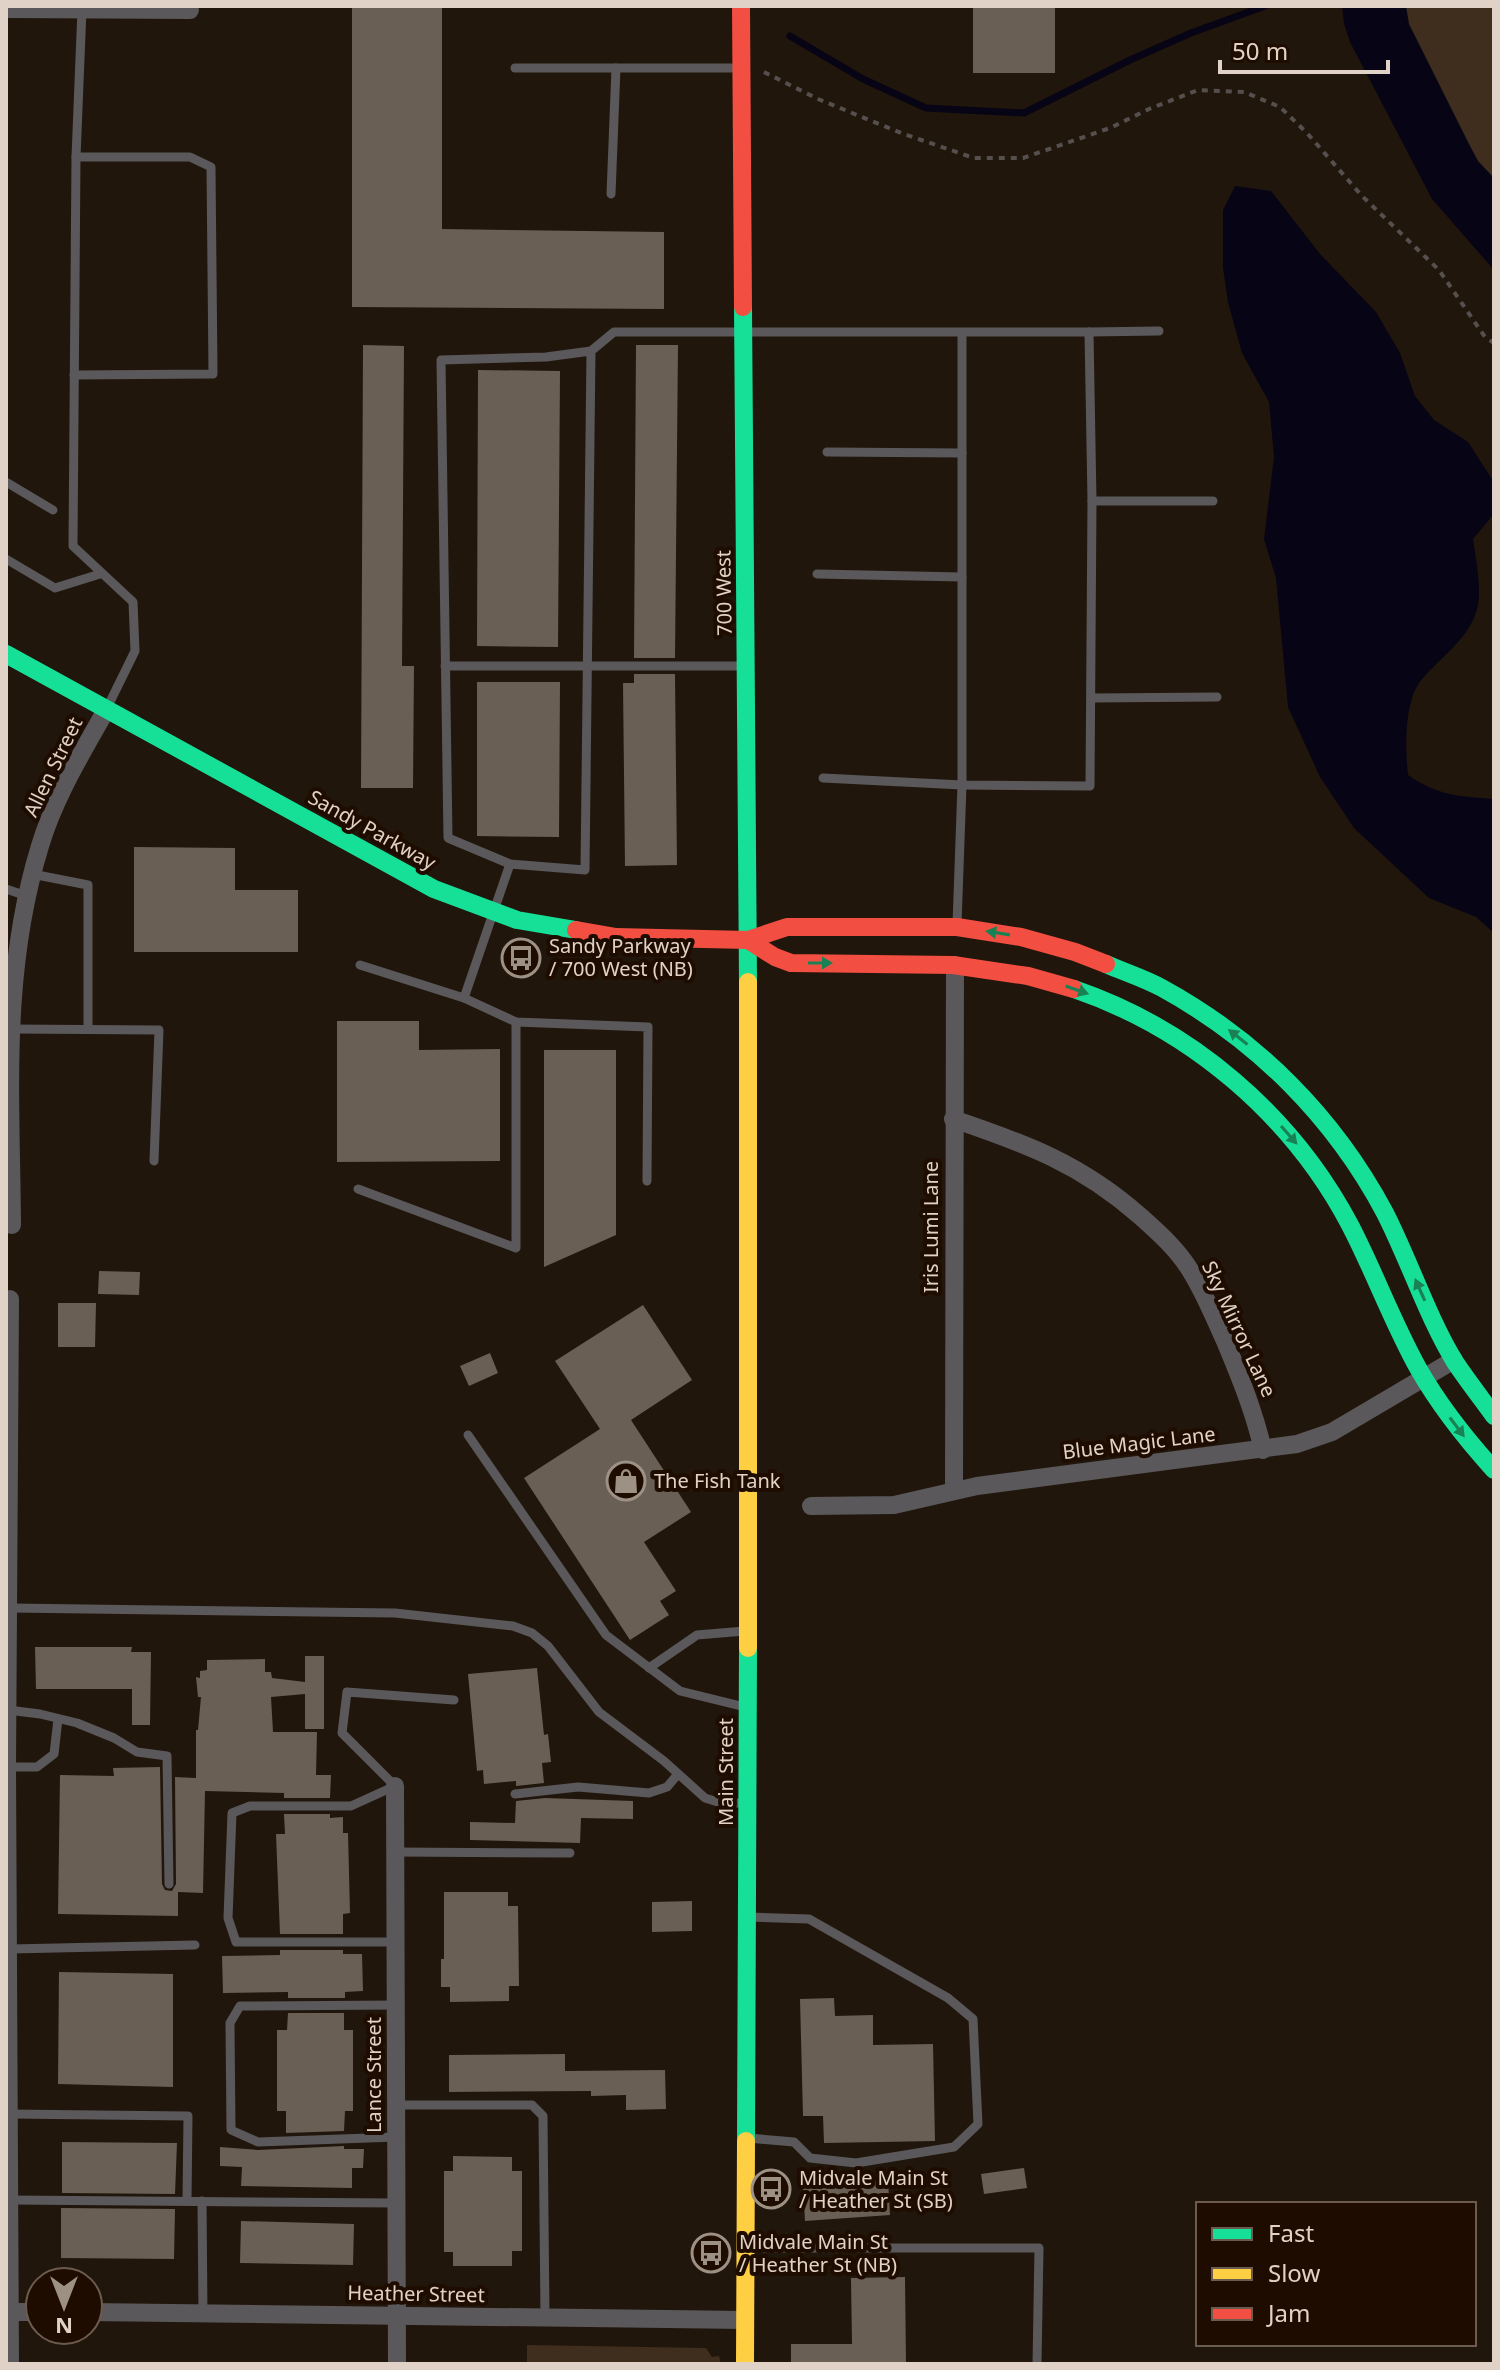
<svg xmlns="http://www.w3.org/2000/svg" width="1500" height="2370" font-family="'Noto Sans',sans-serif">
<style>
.green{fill:#3f2d1d}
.water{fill:#070415}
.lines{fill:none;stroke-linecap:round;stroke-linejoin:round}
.stream{stroke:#070415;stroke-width:7}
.building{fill:#695f55}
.path{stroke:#55504d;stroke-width:4;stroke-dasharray:6 6;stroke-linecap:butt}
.lane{stroke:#5a585b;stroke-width:9}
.street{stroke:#5a585b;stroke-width:18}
.fast{stroke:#16e098;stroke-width:18}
.slow{stroke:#ffcf43;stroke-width:18}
.jam{stroke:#f24e42;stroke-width:18}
.oneway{fill:#1a8154}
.labels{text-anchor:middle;stroke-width:8;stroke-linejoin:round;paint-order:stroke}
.street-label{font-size:20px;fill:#e0d2c6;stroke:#1f0c00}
.poi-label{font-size:20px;fill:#e0d2c6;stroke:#1f0c00;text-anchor:start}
</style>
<rect width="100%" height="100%" fill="#21160b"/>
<g class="green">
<path d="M1386 6H1494V219Z"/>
<path d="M527 2345 706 2348 712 2357 719 2356 721 2364H527Z"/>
</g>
<g class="water">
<path d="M1342 6H1406L1409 24 1468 142 1478 161 1494 178V270L1432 199 1350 42 1344 24Z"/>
<path d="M1235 186 1271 191 1320 254 1376 312 1400 353 1415 396 1434 420 1468 442 1492 479 1494 514 1473 539C1476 559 1483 594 1476 613 1466 641 1441 657 1422 679 1404 700 1405 748 1408 775 1439 796 1457 796 1494 799V933L1476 917 1429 898 1354 828 1320 777 1288 707 1276 578 1264 539 1274 457 1269 402 1242 353 1228 302 1223 268V210Z"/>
</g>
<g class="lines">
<path class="stream" d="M790 36 863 79 926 108 1024 113 1130 60 1191 33 1265 6"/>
</g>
<g class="building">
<path d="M352 6H442V229L664 232V309L352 307Z"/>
<rect x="973" y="6" width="82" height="67"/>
<path d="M363 345 404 346 402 666H414L413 788H361Z"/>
<path d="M636 345H678L675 658H634Z"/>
<path d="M478 370 560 371 558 647 477 646Z"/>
<path d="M634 674H675L677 865 625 866 623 683H634Z"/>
<path d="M477 682H560L559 837 477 836Z"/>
<path d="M134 847 235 848V890H298V952H134Z"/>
<path d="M337 1021H419V1050L500 1049V1161L337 1162Z"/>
<path d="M544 1050H616V1235L544 1267Z"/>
<path d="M99 1271 140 1272 139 1295 98 1294Z"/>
<path d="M58 1303H96L95 1347H58Z"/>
<path d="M643 1305 692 1380 631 1420 691 1512 644 1542 676 1591 660 1601 669 1615 630 1640 524 1478 600 1429 555 1361Z"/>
<path d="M490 1353 498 1373 469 1386 460 1366Z"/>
<path d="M35 1647H132L131 1652H151L150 1725H132V1689H36Z"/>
<path d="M305 1656H324V1729H305V1694L271 1697 273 1732H317L316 1775H331L330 1798H284V1793L205 1791 203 1893 178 1892V1916L58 1914 60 1775 114 1776 113 1768 160 1767 162 1884 165 1890 172 1891 176 1884 175 1777 196 1778V1730H198L201 1697H198L196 1677 200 1678V1671L207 1670V1660L265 1659V1672H271L272 1678 305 1682Z"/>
<path d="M537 1668 544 1735 548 1734 551 1762 542 1763 544 1783 516 1786V1781L484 1784 483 1770 477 1771 468 1674Z"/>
<path d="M545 1798 633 1801V1819L581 1818 580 1843 470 1840V1822L515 1823 516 1801Z"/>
<path d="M284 1814H330V1818L343 1817V1833H348L350 1913 343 1914V1934H280L276 1834H285Z"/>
<path d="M444 1892H508V1906H518L519 1986H509V2001L450 2002V1987H441V1959H444Z"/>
<path d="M692 1901V1931L652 1932V1902Z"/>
<path d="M280 1950H343V1954H362L363 1991 345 1992V1998H288V1992L223 1993 222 1956 280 1955Z"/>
<path d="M59 1972 173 1974V2087L58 2084Z"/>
<path d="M834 1998 835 2016 873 2015V2045L933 2044 935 2141 824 2143 823 2116H803L800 1999Z"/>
<path d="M288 2013H344V2030H353V2111H345L344 2131 286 2133V2111H277V2030H287Z"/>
<path d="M565 2054V2071L665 2070 666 2109 626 2110V2095L591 2096V2091L449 2092V2055Z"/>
<path d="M62 2142 177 2143 175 2194 62 2193Z"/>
<path d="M344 2146V2149H364L363 2168H352V2188L241 2186 242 2167 220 2166V2147L258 2150Z"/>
<path d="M453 2156 512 2157V2171H522V2251H512V2266H453V2252H444V2171H453Z"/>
<path d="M1024 2168 1027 2188 984 2194 981 2174Z"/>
<path d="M888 2180 890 2215 805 2221 803 2185Z"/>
<path d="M61 2208 175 2209 174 2259 61 2258Z"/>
<path d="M241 2221 354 2224 353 2265 240 2263Z"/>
<path d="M905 2277 906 2364H791V2344H852L851 2278Z"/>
</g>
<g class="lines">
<path class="path" d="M764 72 818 99 901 133 974 158H1023L1110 128 1149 109 1198 90 1244 92 1280 107 1307 133 1362 196 1439 270 1485 337 1494 343"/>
<g class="lane">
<path d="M82 9 76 157 73 546 133 602 135 651 108 706"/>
<path d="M515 68H738"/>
<path d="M611 194 616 68"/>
<path d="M1089 332 1159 331"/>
<path d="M591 351 585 870 510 864 448 838 441 360 546 357 591 351 614 332H1089L1092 501 1090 786 962 785 823 778"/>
<path d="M74 375 213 374 211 167 190 157H76"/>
<path d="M827 452 962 453"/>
<path d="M6 482 53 510"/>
<path d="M1092 501H1213"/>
<path d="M6 559 55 588 100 574"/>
<path d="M817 574 962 577"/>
<path d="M445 666H743"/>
<path d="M1092 698 1217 697"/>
<path d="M32 874 88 885V1029"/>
<path d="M6 889 27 896"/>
<path d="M957 924 962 785V333"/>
<path d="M360 965 464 998 510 864"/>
<path d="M464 998 516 1022 648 1027 647 1181"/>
<path d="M10 1029 159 1030 154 1161"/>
<path d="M358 1189 516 1248V1022"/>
<path d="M468 1435 606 1635 680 1691 745 1707"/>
<path d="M10 1608 395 1613 513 1626 532 1633 548 1646 599 1712 664 1761 705 1798 721 1803H745"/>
<path d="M649 1668 697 1635 745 1631"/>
<path d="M8 1710 40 1714 77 1723 114 1738 137 1752 167 1756 169 1884"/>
<path d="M7 1767H37L54 1754 58 1719"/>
<path d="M515 1794 578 1787 649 1793 667 1787 678 1774"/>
<path d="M395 1852 570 1853"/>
<path d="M395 1942H236L228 1918 232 1813 250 1806H351L395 1786 342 1733 347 1692 454 1700"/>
<path d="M10 1949 195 1945"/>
<path d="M396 2005 240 2006 230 2023 231 2130 258 2142 396 2137"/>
<path d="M396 2105H532L543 2116 545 2317"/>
<path d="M10 2114 188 2116 187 2201"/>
<path d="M748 2138 794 2142 810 2158 856 2163 954 2147 978 2124 973 2019 948 1998 809 1919 749 1917"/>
<path d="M11 2200 396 2203"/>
<path d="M202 2201 203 2314"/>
<path d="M748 2248H1039L1037 2364"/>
</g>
<g class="street">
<path d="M6 9 190 10"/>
<path d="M953 1119C1027 1144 1081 1164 1140 1216 1159 1233 1177 1249 1190 1270 1204 1292 1214 1317 1225 1341 1240 1377 1254 1411 1263 1450"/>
<path d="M12 1225C11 1094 1 973 40 846 54 798 82 753 106 710"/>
<path d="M10 1299 7 1767 10 2364"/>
<path d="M954 1490 955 965"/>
<path d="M811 1506 894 1505 977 1486 1297 1444 1332 1432 1454 1360"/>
<path d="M395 1786 397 2364"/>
<path d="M11 2312H40"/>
<path d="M88 2312 745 2320"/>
</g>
<g class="fast">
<path d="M743 307 748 982"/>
<path d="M6 654 434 889 517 920 576 930"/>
<path d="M1106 964C1124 972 1144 978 1162 988 1257 1040 1334 1117 1385 1213 1409 1260 1428 1318 1455 1362 1467 1380 1481 1398 1494 1416"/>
<path d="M1074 989C1191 1029 1292 1115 1350 1225 1374 1271 1392 1321 1418 1368 1439 1405 1465 1438 1494 1470"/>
<path d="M746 2141 748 1648"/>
</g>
<g class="slow">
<path d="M748 1648V982"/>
<path d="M745 2364 746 2141"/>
</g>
<g class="jam">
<path d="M741 6 743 307"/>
<path d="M576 930 616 937 748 940 787 927H957L1021 937 1075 952 1106 964"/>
<path d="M748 940 775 957 791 963 953 965 1028 976 1074 989"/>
</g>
</g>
<defs><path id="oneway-solid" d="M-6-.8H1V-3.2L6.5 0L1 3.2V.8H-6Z" transform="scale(2)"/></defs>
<g class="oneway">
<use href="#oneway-solid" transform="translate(998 933) rotate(-171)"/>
<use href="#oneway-solid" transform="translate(820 963)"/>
<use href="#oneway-solid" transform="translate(1077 990) rotate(19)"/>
<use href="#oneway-solid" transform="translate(1238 1037) rotate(-142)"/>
<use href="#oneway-solid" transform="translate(1289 1135) rotate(49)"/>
<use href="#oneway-solid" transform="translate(1420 1290) rotate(-114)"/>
<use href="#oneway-solid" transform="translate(1457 1427) rotate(53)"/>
</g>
<defs>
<g id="bus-ring" transform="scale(2)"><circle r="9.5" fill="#1f0c00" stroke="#9d9085" stroke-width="1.5"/><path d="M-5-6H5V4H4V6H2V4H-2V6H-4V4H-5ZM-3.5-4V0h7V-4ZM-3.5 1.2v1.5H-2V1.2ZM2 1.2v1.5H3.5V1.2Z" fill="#9d9085"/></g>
<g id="shop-ring" transform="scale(2)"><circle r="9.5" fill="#1f0c00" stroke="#9d9085" stroke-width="1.5"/><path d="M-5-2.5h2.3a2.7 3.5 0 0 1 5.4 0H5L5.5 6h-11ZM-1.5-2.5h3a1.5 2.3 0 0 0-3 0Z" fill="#9d9085"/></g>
</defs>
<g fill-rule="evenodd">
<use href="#bus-ring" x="521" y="958"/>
<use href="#shop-ring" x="626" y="1481"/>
<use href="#bus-ring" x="771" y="2189"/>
<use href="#bus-ring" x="711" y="2253"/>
</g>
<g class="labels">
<g class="street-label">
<text transform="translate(724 593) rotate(-91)" y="7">700 West</text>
<text transform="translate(53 767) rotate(-64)" y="7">Allen Street</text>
<text transform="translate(372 830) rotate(29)" y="7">Sandy Parkway</text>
<text transform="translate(931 1227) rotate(-90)" y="7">Iris Lumi Lane</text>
<text transform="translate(1239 1329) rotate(65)" y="7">Sky Mirror Lane</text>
<text transform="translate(1139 1443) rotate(-7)" y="7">Blue Magic Lane</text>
<text transform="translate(726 1772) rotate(-90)" y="7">Main Street</text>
<text transform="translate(374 2075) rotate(-90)" y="7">Lance Street</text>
<text transform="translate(416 2294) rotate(1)" y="7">Heather Street</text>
</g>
<g class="poi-label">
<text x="549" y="953">Sandy Parkway<tspan x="549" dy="23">/ 700 West (NB)</tspan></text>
<text x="654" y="1488">The Fish Tank</text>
<text x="799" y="2185">Midvale Main St<tspan x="799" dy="23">/ Heather St (SB)</tspan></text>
<text x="739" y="2249">Midvale Main St<tspan x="739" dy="23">/ Heather St (NB)</tspan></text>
</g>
</g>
<rect width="1500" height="2370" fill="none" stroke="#e0d2c6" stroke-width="16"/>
<rect x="1196" y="2202" width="280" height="144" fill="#1f0c00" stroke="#6c5b4f" stroke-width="2"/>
<rect x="1212" y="2228" width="40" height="12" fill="#16e098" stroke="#6c5b4f" stroke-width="2"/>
<text x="1268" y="2242" font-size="24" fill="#e0d2c6">Fast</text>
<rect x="1212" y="2268" width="40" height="12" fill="#ffcf43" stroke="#6c5b4f" stroke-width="2"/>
<text x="1268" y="2282" font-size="24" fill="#e0d2c6">Slow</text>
<rect x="1212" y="2308" width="40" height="12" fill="#f24e42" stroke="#6c5b4f" stroke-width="2"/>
<text x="1268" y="2322" font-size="24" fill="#e0d2c6">Jam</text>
<g transform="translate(64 2306) rotate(180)"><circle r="38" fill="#1f0c00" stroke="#6c5b4f" stroke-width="2"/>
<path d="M0-6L14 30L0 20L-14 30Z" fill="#9d9085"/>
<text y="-12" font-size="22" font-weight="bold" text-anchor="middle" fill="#e0d2c6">N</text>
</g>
<path d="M1220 60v12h168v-12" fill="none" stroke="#e0d2c6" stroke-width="4"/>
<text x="1232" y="60" font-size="24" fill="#e0d2c6" stroke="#1f0c00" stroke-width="6" paint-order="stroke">50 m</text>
</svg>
